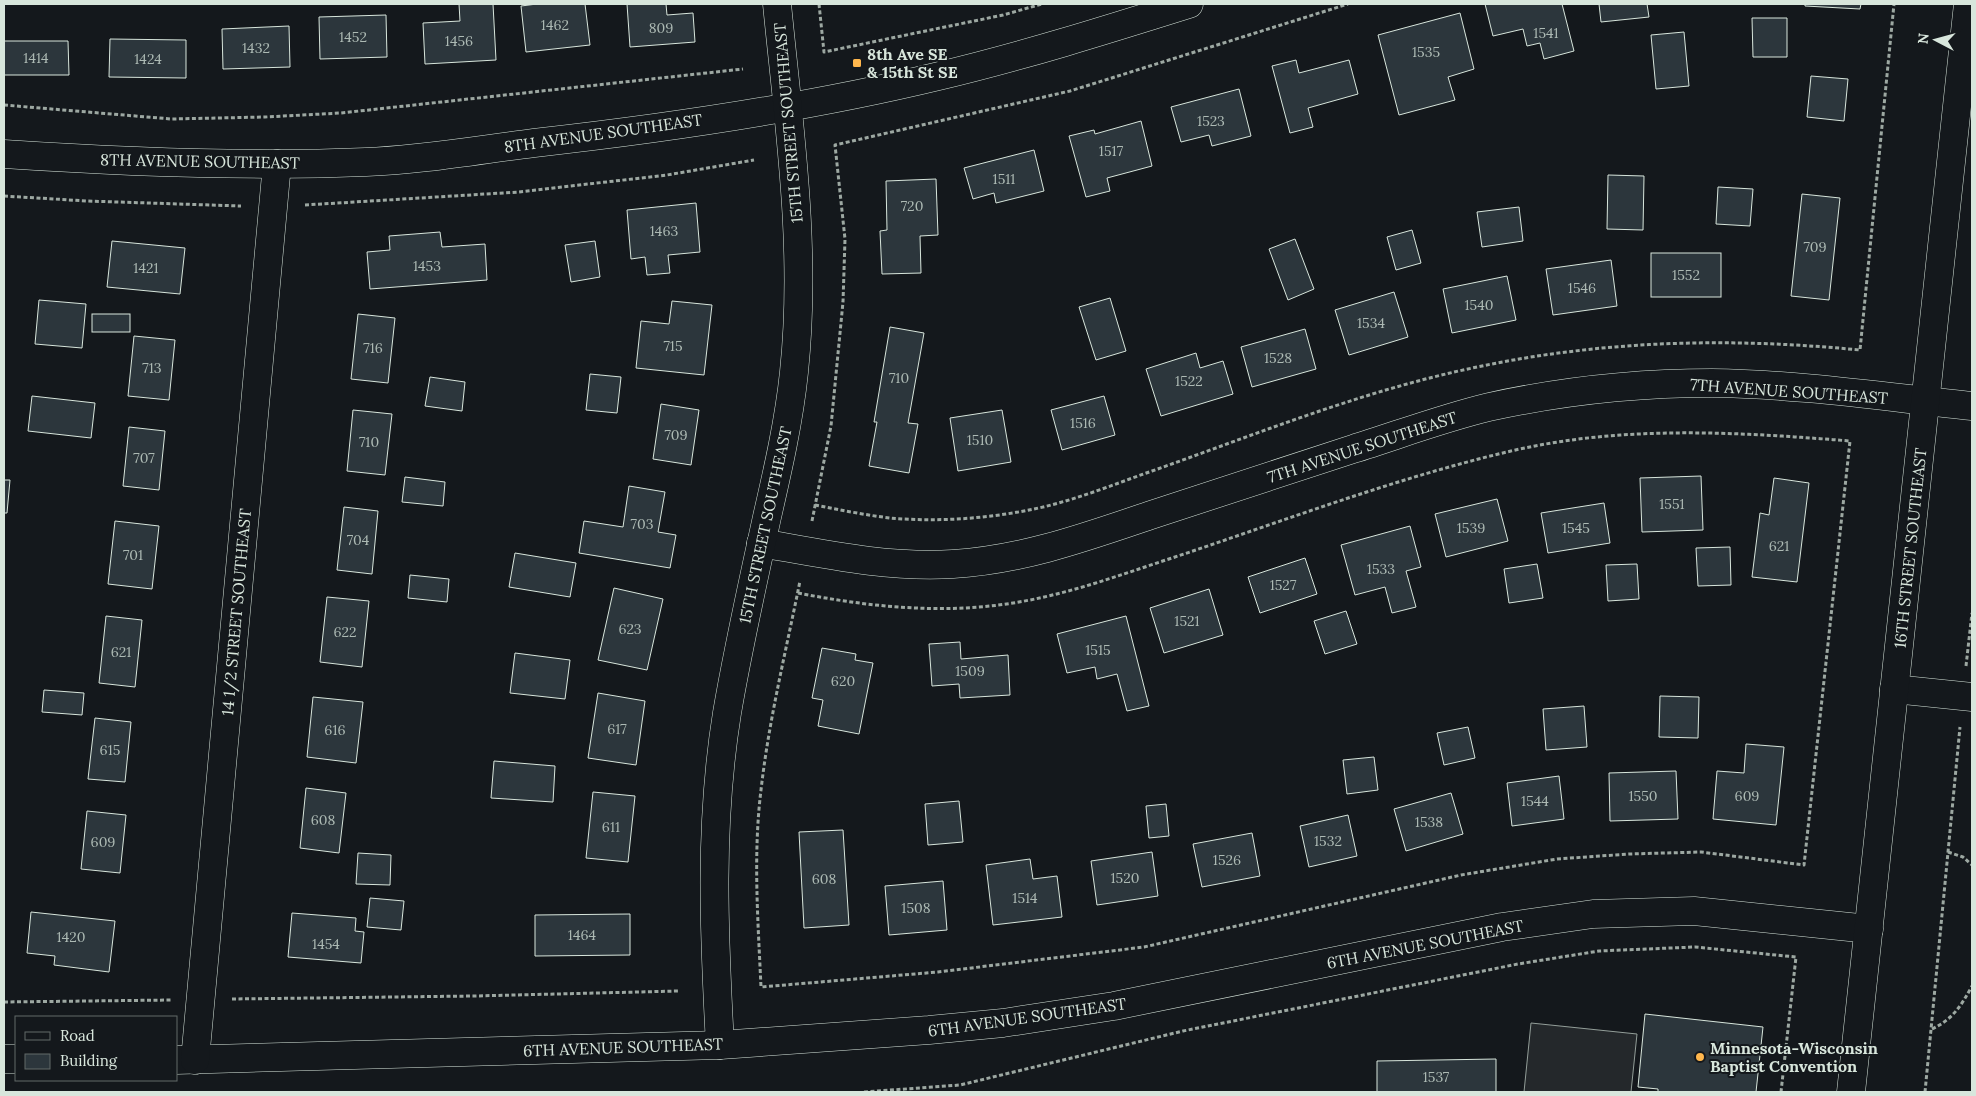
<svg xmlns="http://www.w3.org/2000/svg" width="1976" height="1096" font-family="Lora,serif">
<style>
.parking{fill:#24282b;stroke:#939e99}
.building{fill:#2c363c;stroke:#d8e6dc}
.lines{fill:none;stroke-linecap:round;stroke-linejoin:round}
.minor-casing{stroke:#d8e6dc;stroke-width:29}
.path{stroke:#9da8a2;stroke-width:3;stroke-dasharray:4 2.5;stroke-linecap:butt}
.minor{stroke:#14181c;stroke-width:28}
.poi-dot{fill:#ffb74d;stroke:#14181c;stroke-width:2}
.labels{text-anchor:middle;stroke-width:4;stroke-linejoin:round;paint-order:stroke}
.number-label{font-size:14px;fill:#adbab4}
.poi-label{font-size:16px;font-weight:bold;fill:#d8e6dc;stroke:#14181c;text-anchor:start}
.street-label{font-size:16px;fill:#d8e6dc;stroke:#14181c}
</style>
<rect width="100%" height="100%" fill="#14181c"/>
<path class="parking" d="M1531 1023 1637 1034 1631 1092H1524Z"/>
<g class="building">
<path d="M459 4H493L496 60 425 64 423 23 460 21Z"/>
<path d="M537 4H585L590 45 526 52 521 6Z"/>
<path d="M627 4H666L667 15 693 13 695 42 630 47Z"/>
<path d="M1485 4H1562L1574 51 1544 59 1540 43 1527 46 1523 29 1493 36Z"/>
<path d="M1599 4H1647L1649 17 1601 22Z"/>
<path d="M1805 4H1861L1860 9 1805 6Z"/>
<path d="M1460 13 1474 69 1448 77 1455 100 1399 115 1378 35Z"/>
<path d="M386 15 387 57 320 59 319 17Z"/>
<path d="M1752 18H1787V57H1753Z"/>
<path d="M289 26 290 67 223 69 222 29Z"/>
<path d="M1684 32 1689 86 1656 89 1651 35Z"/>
<path d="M110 39 186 40V78L109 77Z"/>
<path d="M4 41H68L69 75H4Z"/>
<path d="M1296 60 1299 73 1349 60 1358 94 1308 108 1313 127 1290 133 1272 66Z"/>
<path d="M1811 76 1848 79 1844 121 1807 117Z"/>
<path d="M1239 89 1251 136 1212 146 1209 135 1181 142 1171 107Z"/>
<path d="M1141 121 1152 166 1107 178 1110 191 1086 197 1069 136 1094 130 1095 134Z"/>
<path d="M1034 150 1044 191 996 203 994 193 973 199 964 168Z"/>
<path d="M1608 175 1644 176 1643 230 1607 229Z"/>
<path d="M936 179 938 235 920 236 921 273 882 274 880 231 887 230 886 181Z"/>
<path d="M1718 187 1753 189 1750 226 1716 224Z"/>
<path d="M1802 194 1840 198 1829 300 1791 296Z"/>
<path d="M696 203 700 252 668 255 670 273 647 275 645 257 631 259 627 210Z"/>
<path d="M1519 207 1523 241 1482 247 1477 212Z"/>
<path d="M1412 230 1421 263 1396 270 1387 237Z"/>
<path d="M440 232 442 247 485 244 487 280 370 289 367 252 390 250 389 236Z"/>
<path d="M1295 239 1314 289 1288 300 1269 249Z"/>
<path d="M112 241 185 248 180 294 107 287Z"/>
<path d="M595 241 600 277 571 282 565 245Z"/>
<rect x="1651" y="253" width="70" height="44"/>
<path d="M1611 260 1617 306 1553 315 1546 269Z"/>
<path d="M1507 276 1516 320 1452 333 1443 289Z"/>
<path d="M1394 292 1408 337 1349 355 1335 310Z"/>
<path d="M1110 298 1126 351 1096 360 1079 307Z"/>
<path d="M39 300 86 304 82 348 35 344Z"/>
<path d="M672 301 712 305 704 375 636 368 641 321 669 324Z"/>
<rect x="92" y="314" width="38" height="18"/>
<path d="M358 314 395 318 388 383 351 379Z"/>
<path d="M890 327 924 333 908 423 918 424 909 473 869 466 877 422H874Z"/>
<path d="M1305 329 1316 369 1252 387 1241 347Z"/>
<path d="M134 336 175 340 169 400 128 396Z"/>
<path d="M1196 353 1200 368 1223 361 1233 394 1161 416 1146 369Z"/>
<path d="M590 374 621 377 617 413 586 410Z"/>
<path d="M430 377 465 382 462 411 425 406Z"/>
<path d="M32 396 95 403 91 438 28 431Z"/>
<path d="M1104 396 1115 435 1062 450 1051 410Z"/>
<path d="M661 404 699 410 691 465 653 459Z"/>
<path d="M353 410 392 414 385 475 347 471Z"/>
<path d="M1002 410 1011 462 958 471 950 418Z"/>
<path d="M129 427 165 431 159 490 123 486Z"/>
<path d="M1701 476 1703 530 1642 532 1640 478Z"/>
<path d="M405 477 445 482 443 506 402 502Z"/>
<path d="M1774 478 1809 483 1797 582 1752 577 1760 513 1769 515Z"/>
<path d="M4 480H10L7 513H4Z"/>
<path d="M629 486 665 492 658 532 676 535 670 568 579 553 584 521 623 527Z"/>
<path d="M1497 499 1508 541 1446 557 1435 514Z"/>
<path d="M1604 503 1610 543 1548 553 1541 513Z"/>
<path d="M344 507 378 511 372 574 337 570Z"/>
<path d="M115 521 159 526 152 589 108 584Z"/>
<path d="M1410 526 1421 567 1406 571 1416 607 1392 613 1385 587 1355 595 1341 545Z"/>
<path d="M1730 547 1731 585 1698 586 1696 548Z"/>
<path d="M515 553 576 563 570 597 509 587Z"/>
<path d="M1305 558 1317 594 1260 613 1248 577Z"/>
<path d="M1537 564 1543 598 1509 603 1504 569Z"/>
<path d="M1637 564 1639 599 1608 601 1606 565Z"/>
<path d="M410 575 449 579 447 602 408 598Z"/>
<path d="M614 588 663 599 647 670 598 660Z"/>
<path d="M1209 589 1223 635 1164 653 1150 608Z"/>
<path d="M327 597 369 601 362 667 320 662Z"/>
<path d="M1346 611 1357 644 1325 654 1314 621Z"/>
<path d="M106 616 142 620 135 687 99 683Z"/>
<path d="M1126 616 1149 706 1127 711 1117 674 1097 679 1095 667 1067 673 1057 634Z"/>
<path d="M960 642 961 659 1008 655 1010 695 960 698 959 684 932 686 929 644Z"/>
<path d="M822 648 856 654 855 660 873 663 859 734 818 726 823 700 812 698Z"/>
<path d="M515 653 570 660 565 699 510 693Z"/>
<path d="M44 690 84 693 82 715 42 712Z"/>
<path d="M598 693 645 701 636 765 588 758Z"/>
<path d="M1660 696 1699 697 1698 738 1659 737Z"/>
<path d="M313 697 363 702 356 763 307 757Z"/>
<path d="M1584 706 1587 747 1546 750 1543 709Z"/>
<path d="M95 718 131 722 125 782 88 779Z"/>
<path d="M1468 727 1475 758 1444 765 1437 733Z"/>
<path d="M1746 744 1784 747 1776 825 1713 819 1717 771 1744 773Z"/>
<path d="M1374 757 1378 790 1347 794 1343 760Z"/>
<path d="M494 761 555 766 553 802 491 798Z"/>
<path d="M1676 771 1678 819 1610 821 1609 773Z"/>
<path d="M1559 776 1564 819 1512 826 1507 783Z"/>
<path d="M306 788 346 793 339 853 300 848Z"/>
<path d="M593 792 635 796 628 862 586 858Z"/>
<path d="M1451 793 1463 834 1406 851 1394 809Z"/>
<path d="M959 801 963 842 928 845 925 804Z"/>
<path d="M1166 804 1169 836 1149 838 1146 806Z"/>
<path d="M87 811 126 815 120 873 81 869Z"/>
<path d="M1348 815 1357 856 1309 867 1300 826Z"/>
<path d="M843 830 849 925 804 928 799 832Z"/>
<path d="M1252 833 1260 876 1202 887 1193 844Z"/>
<path d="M1152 852 1158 896 1097 905 1091 861Z"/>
<path d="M358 853 391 855 390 885 356 884Z"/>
<path d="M1030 859 1033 879 1057 876 1062 917 993 925 986 865Z"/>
<path d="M943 881 947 930 889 935 885 886Z"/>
<path d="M370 898 404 901 401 930 367 927Z"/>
<path d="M31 912 115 921 109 972 54 965 55 956 27 953Z"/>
<path d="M292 913 356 918 355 931 364 932 361 963 288 957Z"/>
<path d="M630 914V955L535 956V915Z"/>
<path d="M1645 1014 1763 1027 1756 1092H1658V1089L1638 1087Z"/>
<path d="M1496 1059V1092H1377V1061Z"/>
</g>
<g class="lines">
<g class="minor-casing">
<g id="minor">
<path d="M4 154C124 162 246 167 366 162 422 160 478 150 534 143 669 128 806 108 939 76 1023 56 1106 30 1189 4"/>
<path d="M761 543C824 554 888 568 953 564 1022 560 1086 537 1151 515 1219 493 1286 471 1353 449 1398 435 1443 418 1489 407 1562 391 1638 383 1712 383 1798 384 1886 397 1972 406"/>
<path d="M1894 689 1972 697"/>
<path d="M720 1045C714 934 709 824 727 713 738 648 753 582 767 517 778 469 789 421 794 372 807 249 789 126 777 4"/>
<path d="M4 1059H16"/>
<path d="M176 1060 720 1045 929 1030 1003 1023 1114 1006 1502 927 1593 914 1694 911 1869 929"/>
<path d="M195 1060 277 164"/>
<path d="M1851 1092 1968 4"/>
</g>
</g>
<g class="path">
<path d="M819 4 824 52 1003 15 1042 4"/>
<path d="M4 105 171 119 265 117 341 113 743 69"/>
<path d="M4 196 87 201 241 206"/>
<path d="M305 205 519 192 667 175 754 160"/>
<path d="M815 505C840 510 865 515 890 518 935 522 984 519 1029 510 1071 502 1112 485 1152 471 1237 441 1320 408 1407 384 1559 342 1704 335 1860 350L1894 4"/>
<path d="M812 521 831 426 843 302 845 239 835 145 1070 91 1348 4"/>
<path d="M798 593C870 607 945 615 1019 602 1072 593 1123 574 1175 557 1286 520 1396 478 1511 451 1623 425 1737 432 1850 441L1804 865 1701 852 1629 854 1557 859 1461 875 1144 947 938 972 761 987C758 921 753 855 761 790 769 719 786 651 800 581"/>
<path d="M1966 666 1972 613"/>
<path d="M1948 852 1963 857 1972 865"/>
<path d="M232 999 474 996 679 991"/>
<path d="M4 1002 171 1000"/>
<path d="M1932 1029C1953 1019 1961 1006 1972 986"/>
<path d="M864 1092 960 1085 1183 1031 1518 964 1599 951 1695 947 1796 957 1781 1092"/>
<path d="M1925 1092 1960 727"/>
</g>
<use href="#minor" class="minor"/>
</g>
<g class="poi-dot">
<rect x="852" y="58" width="10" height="10" rx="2.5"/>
<circle cx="1700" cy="1057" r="5"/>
</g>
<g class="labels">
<g class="number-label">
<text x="555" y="30">1462</text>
<text x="661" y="33">809</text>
<text x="1546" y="38">1541</text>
<text x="353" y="42">1452</text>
<text x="459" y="46">1456</text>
<text x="256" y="53">1432</text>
<text x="1426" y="57">1535</text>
<text x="36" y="63">1414</text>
<text x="148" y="64">1424</text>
<text x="1211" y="126">1523</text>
<text x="1111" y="156">1517</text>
<text x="1004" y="184">1511</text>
<text x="912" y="211">720</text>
<text x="664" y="236">1463</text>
<text x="1815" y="252">709</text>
<text x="427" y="271">1453</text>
<text x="146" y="273">1421</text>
<text x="1686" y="280">1552</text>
<text x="1582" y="293">1546</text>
<text x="1479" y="310">1540</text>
<text x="1371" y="328">1534</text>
<text x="673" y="351">715</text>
<text x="373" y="353">716</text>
<text x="1278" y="363">1528</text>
<text x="152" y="373">713</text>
<text x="899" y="383">710</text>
<text x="1189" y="386">1522</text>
<text x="1083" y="428">1516</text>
<text x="676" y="440">709</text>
<text x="980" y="445">1510</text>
<text x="369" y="447">710</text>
<text x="144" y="463">707</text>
<text x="1672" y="509">1551</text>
<text x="642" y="529">703</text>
<text x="1471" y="533">1539</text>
<text x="1576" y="533">1545</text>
<text x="358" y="545">704</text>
<text x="1779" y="551">621</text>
<text x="133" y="560">701</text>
<text x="1381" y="574">1533</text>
<text x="1283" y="590">1527</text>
<text x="1187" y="626">1521</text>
<text x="630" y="634">623</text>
<text x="345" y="637">622</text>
<text x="1098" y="655">1515</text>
<text x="121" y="657">621</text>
<text x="970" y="676">1509</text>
<text x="843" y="686">620</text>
<text x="617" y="734">617</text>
<text x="335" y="735">616</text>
<text x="110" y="755">615</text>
<text x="1643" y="801">1550</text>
<text x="1747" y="801">609</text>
<text x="1535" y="806">1544</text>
<text x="323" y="825">608</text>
<text x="1429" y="827">1538</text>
<text x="611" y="832">611</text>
<text x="1328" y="846">1532</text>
<text x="103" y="847">609</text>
<text x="1227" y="865">1526</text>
<text x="1125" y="883">1520</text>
<text x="824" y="884">608</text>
<text x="1025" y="903">1514</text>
<text x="916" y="913">1508</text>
<text x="582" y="940">1464</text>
<text x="71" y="942">1420</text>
<text x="326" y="949">1454</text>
<text x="1436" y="1082">1537</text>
</g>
<g class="poi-label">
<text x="867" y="60">8th Ave SE<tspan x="867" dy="18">&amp; 15th St SE</tspan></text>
<text x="1710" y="1054">Minnesota-Wisconsin<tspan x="1710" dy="18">Baptist Convention</tspan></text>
</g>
<g class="street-label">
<text transform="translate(788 123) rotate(-95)" y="6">15TH STREET SOUTHEAST</text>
<text transform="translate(603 133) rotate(-8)" y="6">8TH AVENUE SOUTHEAST</text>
<text transform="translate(200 161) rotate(1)" y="6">8TH AVENUE SOUTHEAST</text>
<text transform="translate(1789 391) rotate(4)" y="6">7TH AVENUE SOUTHEAST</text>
<text transform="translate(1362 447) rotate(-18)" y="6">7TH AVENUE SOUTHEAST</text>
<text transform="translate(765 525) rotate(-78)" y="6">15TH STREET SOUTHEAST</text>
<text transform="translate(1910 548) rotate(-84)" y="6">16TH STREET SOUTHEAST</text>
<text transform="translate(236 612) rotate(-85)" y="6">14 1/2 STREET SOUTHEAST</text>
<text transform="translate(1425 944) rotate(-11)" y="6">6TH AVENUE SOUTHEAST</text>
<text transform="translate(1027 1017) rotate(-8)" y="6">6TH AVENUE SOUTHEAST</text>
<text transform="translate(623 1047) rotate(-2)" y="6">6TH AVENUE SOUTHEAST</text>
</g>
</g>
<rect width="1976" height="1096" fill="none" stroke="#d8e6dc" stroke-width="10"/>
<rect x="15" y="1016" width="162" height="65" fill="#14181c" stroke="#626a69"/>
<rect x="25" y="1032" width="25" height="8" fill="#14181c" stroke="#626a69"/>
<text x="60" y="1041" font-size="15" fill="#d8e6dc">Road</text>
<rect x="25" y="1054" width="25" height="15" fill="#2c363c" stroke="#626a69"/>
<text x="60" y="1066" font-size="15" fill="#d8e6dc">Building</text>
<g transform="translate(1936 40) rotate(276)" stroke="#14181c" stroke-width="4" paint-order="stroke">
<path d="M0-4L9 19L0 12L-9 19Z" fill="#d8e6dc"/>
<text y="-8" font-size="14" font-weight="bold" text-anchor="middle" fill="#d8e6dc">N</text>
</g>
</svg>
